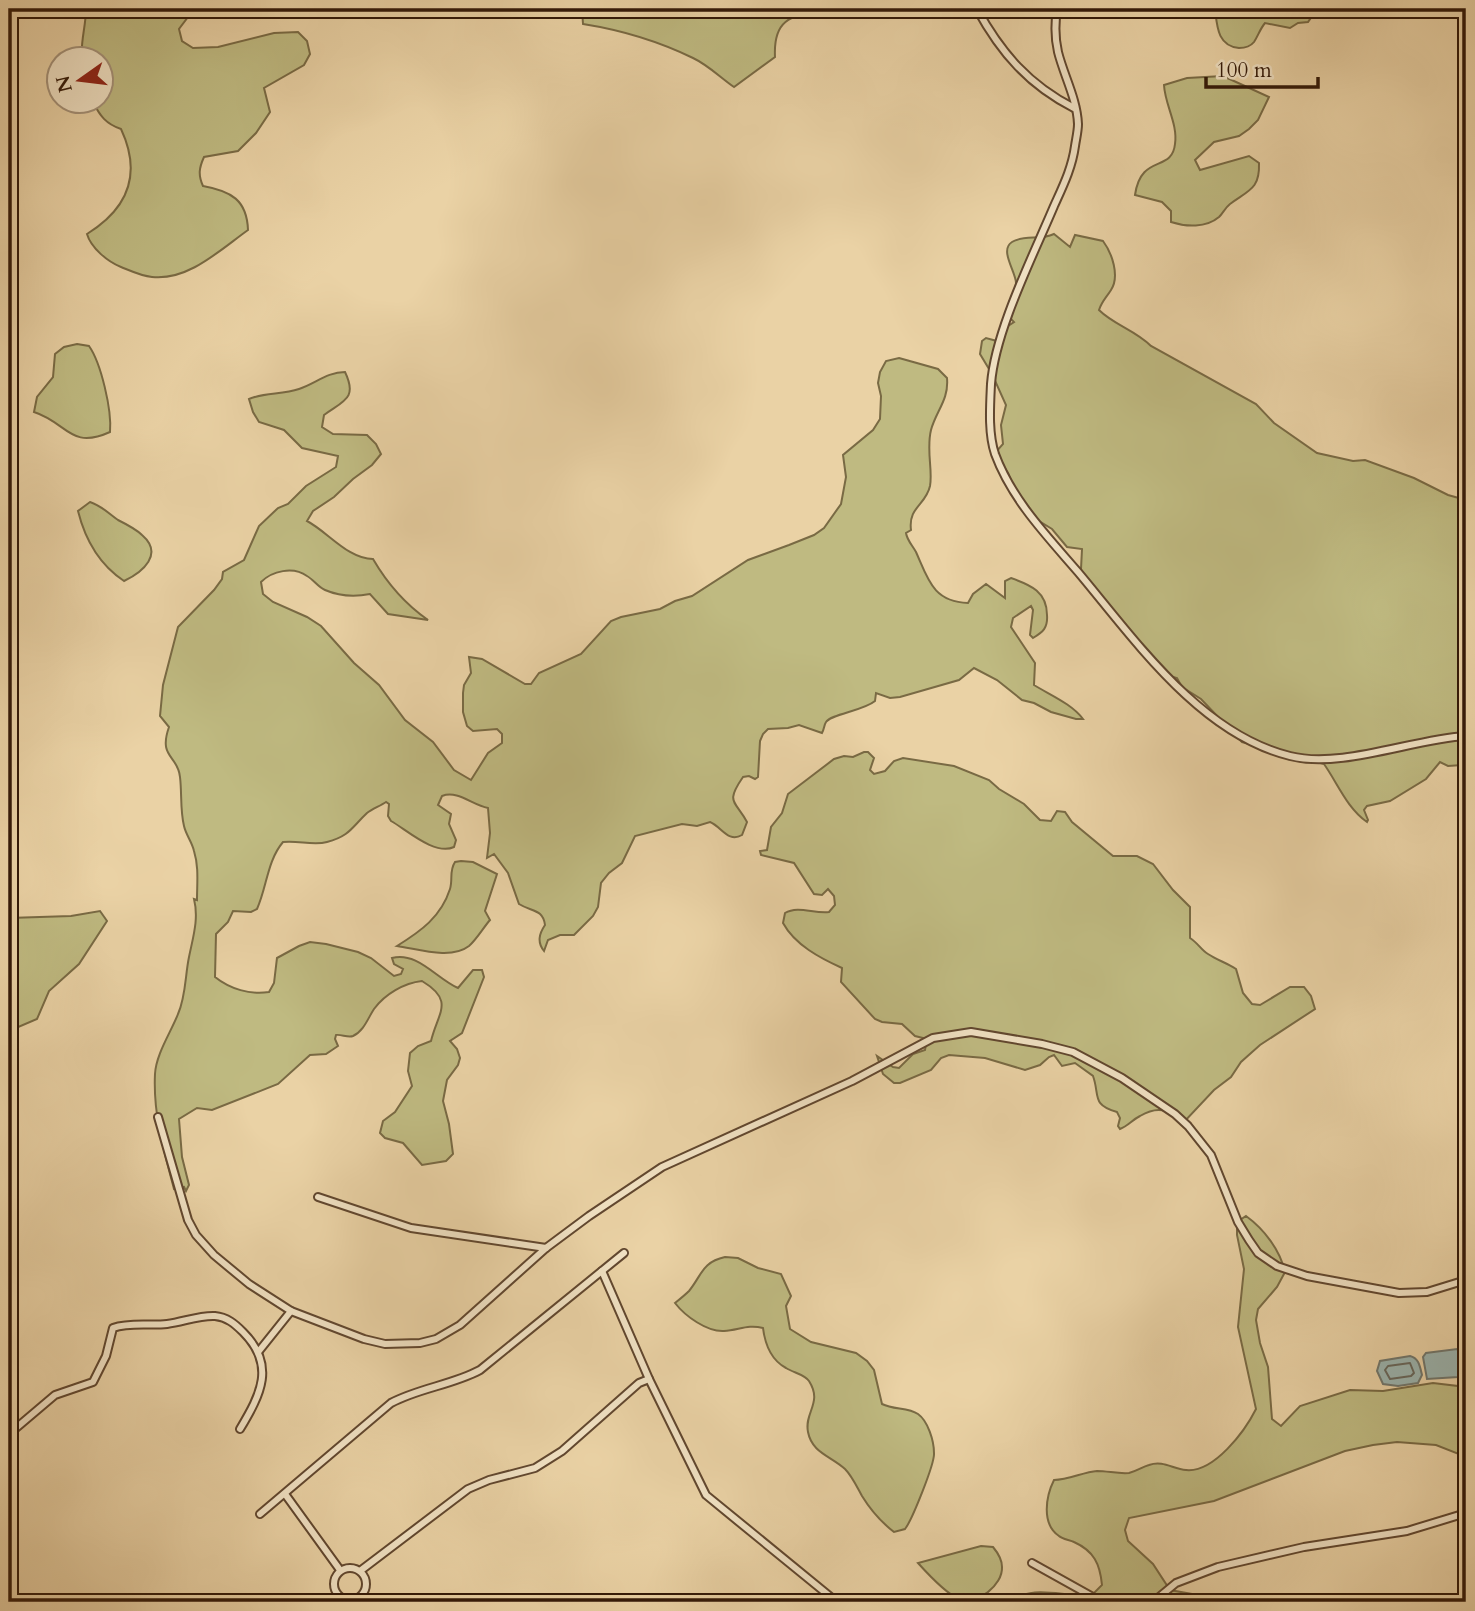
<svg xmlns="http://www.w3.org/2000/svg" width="1475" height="1611" font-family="Cardo,serif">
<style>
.green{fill:#bfba81;stroke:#796a44;stroke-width:2}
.water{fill:#9bb5b0;stroke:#71776d;stroke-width:2}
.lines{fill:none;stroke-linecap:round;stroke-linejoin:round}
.shore{stroke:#67675c;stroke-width:2}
.street-casing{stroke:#61472f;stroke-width:10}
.street{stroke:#f1e2c4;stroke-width:6}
</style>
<rect width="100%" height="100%" fill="#ead2a5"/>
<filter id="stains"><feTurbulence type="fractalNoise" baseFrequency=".00286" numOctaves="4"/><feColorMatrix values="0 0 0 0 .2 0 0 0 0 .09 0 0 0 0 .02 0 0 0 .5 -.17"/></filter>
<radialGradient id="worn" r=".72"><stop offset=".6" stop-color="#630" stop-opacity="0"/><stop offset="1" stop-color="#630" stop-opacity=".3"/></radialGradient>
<g class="green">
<path d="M86 9H194L179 29 182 41 193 48 218 47 274 33 298 32 307 41 310 54 304 65 264 88 270 112 256 133 238 151 204 157C199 168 198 175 203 186 231 191 247 200 248 230 220 250 188 281 152 277 141 276 131 271 121 267 108 262 91 248 87 234 129 208 142 174 121 129 106 124 100 116 93 102H102V60L82 59C80 43 86 26 86 9Z"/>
<path d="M582 9H824C792 16 773 18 775 57L734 87C721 78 708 65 693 58 658 41 621 30 583 24Z"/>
<path d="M1215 9H1319L1315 12 1308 22 1298 23 1290 28 1265 23C1260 29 1258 36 1254 42 1250 47 1244 48 1239 48 1217 46 1217 25 1215 9Z"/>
<path d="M1223 76 1269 97 1258 120 1249 129 1239 136 1214 142 1195 160 1200 170 1249 156 1259 163C1260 189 1249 190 1230 204 1225 208 1223 213 1219 217 1206 228 1186 227 1171 222V211L1162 202 1135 195C1141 153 1172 173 1175 144 1178 124 1165 105 1164 85L1187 78Z"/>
<path d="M1054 234 1070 247 1075 235 1103 241C1112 253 1120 276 1111 290 1106 298 1102 301 1099 310 1114 325 1135 330 1151 346L1256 404 1274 423 1317 453 1353 461 1365 460 1414 478 1448 495 1466 500V768L1462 765 1448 766 1440 762 1426 779 1390 801 1367 806 1364 810 1368 820 1367 822C1347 808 1338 784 1324 764L1242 742 1201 699 1182 687 1177 678 1163 674 1153 666 1085 583 1081 569 1082 549 1067 547 1052 529 1039 521 1014 489 1008 473 995 453 1003 444 1001 425 1006 405 992 374 980 354 982 341 986 338 997 341 1005 328 1014 322 1005 313C1012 304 1016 295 1016 283 1016 272 999 250 1012 242 1026 234 1039 241 1054 234Z"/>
<path d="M77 344 89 346C101 363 112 410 110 432 70 450 68 423 34 412L37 397 53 377 55 354 64 347Z"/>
<path d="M899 358 938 369 947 378C949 400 936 411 931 430 926 450 933 470 930 486 926 505 908 507 911 530L906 533C907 540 912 545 916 552 928 579 933 602 968 603L973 594 986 584 1005 598V581L1011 578C1031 585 1047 592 1047 615 1048 628 1043 632 1033 638L1030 635 1033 610 1031 606 1013 618 1011 627 1035 663 1034 685C1050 695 1072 704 1083 719H1076L1051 712 1034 703 1022 700 997 680 974 668 959 680 900 697 890 698 876 693 875 701C863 711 831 714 826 722 824 725 824 730 822 733L799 725 788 728 768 729 763 734 760 741 758 777 755 779 749 776 743 777C725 803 735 800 747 822L742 835C728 843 722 827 710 822L697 826 682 824 635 836 622 863 609 873 601 883 598 907 593 916 574 935H560L548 940 544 951C537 942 539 934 545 925 543 909 532 912 519 904L508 873 494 854 487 858 490 833 488 808C472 805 458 790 442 796L438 805 451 814 449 824 456 840 454 847C435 856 407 830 391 821L388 816 389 804 386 802C380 806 372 809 367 813 352 827 350 836 327 842 313 846 298 840 283 842 267 861 267 887 257 909L251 912 233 911 228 922 216 934 215 977C230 989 250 995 269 992L274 983 277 958 299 946 310 942 326 944 358 952 371 958 394 976 401 974 403 969 394 964 392 958C417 951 437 979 458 988L473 970H482L484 977 462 1033 450 1041 457 1049 460 1058 458 1065 447 1080 443 1101 449 1124 453 1154 446 1161 422 1165 403 1143 385 1138 380 1133 383 1121 395 1112 412 1086 408 1071 410 1053 418 1046 431 1041C438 1012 455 1001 422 981 404 983 385 994 374 1009 368 1018 364 1031 353 1036 348 1038 341 1034 336 1035L335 1039 338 1046 326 1054 310 1055 278 1084 212 1110 197 1108 179 1119 182 1157 189 1185 186 1191 184 1187 174 1189C164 1151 153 1115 155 1074 156 1054 171 1032 178 1014 186 996 185 976 189 957 193 937 199 919 194 899L197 900C197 883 199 867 194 851 192 842 186 835 184 826 180 810 182 793 180 777 178 755 158 758 169 727L160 716 163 685 178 627 214 590 222 579 223 572 244 560 259 526 278 508 288 504 306 486 336 467 338 456 302 448 284 430 259 422 253 412 249 399C265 392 282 395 299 389 315 384 327 372 345 372 358 399 343 401 324 415L322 427 333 434 367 435 376 444 381 454 372 465 353 479 334 497 313 511 307 521C328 532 348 559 373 559 387 583 405 604 428 620L388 614 370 594C355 597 339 596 325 590 318 587 314 580 307 576 293 566 272 571 261 582L263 594 273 602 307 617 321 626 354 663 379 685 405 720 433 742 454 770 471 780 488 753 502 743V734L497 729 473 731 467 726 463 712V693L464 685 471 673 469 657 482 659 525 684H531L539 673 581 654 611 621 621 617 660 609 675 601 692 596 748 560 789 545 814 535 824 528 841 504 846 477 843 455 873 430 880 419 881 396 878 383 880 372 886 361Z"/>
<path d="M90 502C102 506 108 513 118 520 126 524 136 529 142 535 164 554 143 572 124 581 100 565 85 539 78 511Z"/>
<path d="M864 752H868L874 758 870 770 874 774 885 771 894 761 903 758 954 766 989 780 999 789 1024 804 1040 820 1051 821 1057 811 1065 812 1072 822 1113 856H1137L1153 864 1173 890 1190 907V938C1198 943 1201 950 1208 954 1217 960 1227 963 1236 969L1243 993 1252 1004 1260 1005 1290 987H1304L1311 996 1315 1009 1260 1045 1241 1062 1231 1077 1214 1090 1184 1122C1167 1110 1159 1105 1140 1116 1132 1120 1128 1126 1120 1129L1118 1126 1120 1118 1117 1112C1091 1105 1100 1095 1093 1076L1075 1063 1062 1066 1054 1055 1049 1057 1040 1065 1025 1070 985 1058 949 1055 941 1058 931 1070 900 1083H894L883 1074 877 1056 893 1067 899 1068 913 1054 925 1050 927 1039 915 1036 902 1024 882 1022 875 1019 841 982 842 968C820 958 795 945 783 923L785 913C798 905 814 914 829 912L835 905 834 896 828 889 822 895 814 894 794 863 761 855 760 851 767 850 771 827 782 813 788 794 834 759 844 756 853 757Z"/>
<path d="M461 861 473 862 497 874 485 911 490 920C483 928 477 939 469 946 451 960 418 949 397 946 421 931 441 917 450 889 453 879 449 871 455 862Z"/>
<path d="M100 911 107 921 79 964 49 991 37 1019 9 1031V918L71 916Z"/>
<path d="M1246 1216C1264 1229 1280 1250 1285 1272L1277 1287 1258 1309 1256 1320 1260 1343 1268 1367 1272 1419 1281 1426 1300 1406 1350 1390 1383 1391 1433 1383 1466 1387V1463L1459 1454 1436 1445 1397 1442 1373 1445 1345 1451 1214 1501 1129 1518 1125 1530 1128 1541 1153 1564 1170 1590 1192 1594 1211 1602H1009C1035 1583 1063 1598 1092 1595L1102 1585C1100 1564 1094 1551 1074 1542 1070 1540 1062 1539 1059 1536 1041 1524 1046 1496 1054 1480 1069 1480 1083 1472 1097 1471 1108 1471 1118 1474 1129 1473 1137 1471 1142 1467 1149 1465 1163 1460 1173 1469 1186 1470 1214 1473 1245 1431 1256 1409L1238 1327 1244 1269 1237 1235V1222Z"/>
<path d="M725 1257 738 1258 758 1268 781 1274 791 1296 786 1306 790 1329 811 1342 856 1353 867 1361 874 1370 882 1404C894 1410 908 1407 918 1414 928 1421 934 1441 934 1453 935 1463 912 1520 905 1529L894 1532C881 1522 870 1509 862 1496 857 1487 852 1476 845 1469 831 1456 812 1453 808 1432 804 1412 823 1403 809 1381 804 1374 794 1373 786 1368 771 1360 765 1344 763 1328 748 1324 739 1330 724 1331 707 1332 685 1316 675 1303 680 1299 685 1295 689 1291 702 1275 702 1262 725 1257Z"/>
<path d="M981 1546 993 1547C998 1553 1002 1559 1002 1567 1003 1585 977 1606 959 1599 947 1594 927 1573 918 1563Z"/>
</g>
<g class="water">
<path d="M1457 1349 1462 1356 1461 1373 1458 1377 1427 1379 1423 1357 1426 1353Z"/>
<path d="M1410 1356C1419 1358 1420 1367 1422 1375L1418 1383 1398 1386 1383 1384 1377 1371 1380 1361Z"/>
</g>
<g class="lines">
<path class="shore" d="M1410 1363 1414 1373 1411 1376 1390 1379 1385 1370 1388 1366Z"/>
<g class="street-casing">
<g id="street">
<path d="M977 9C1001 53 1029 85 1074 108"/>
<path d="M1057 9C1055 22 1055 39 1058 52 1064 76 1077 99 1078 124 1078 131 1076 139 1075 146 1072 168 1063 186 1054 206 1033 256 995 331 991 384 990 406 988 433 995 454 1012 500 1047 536 1078 572 1135 640 1200 734 1290 756 1341 769 1413 739 1466 736"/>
<path d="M158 1117 188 1220 196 1235 214 1255 249 1284 291 1311 364 1339 385 1344 420 1343 436 1339 460 1325 546 1248 589 1216 662 1167 852 1081 933 1038 971 1032 1042 1044 1073 1052 1122 1078 1175 1114 1188 1126 1211 1155 1238 1222 1249 1240 1258 1253 1277 1266 1307 1276 1399 1293 1427 1292 1466 1280"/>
<path d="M318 1197 411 1228 546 1248"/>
<path d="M602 1271 649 1379 706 1495 832 1598"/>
<path d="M259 1351 291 1311"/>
<path d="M9 1434 55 1395 93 1382 106 1356 113 1328C130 1322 150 1326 167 1324 183 1322 200 1315 215 1316 227 1317 235 1324 243 1332 276 1365 261 1394 240 1429"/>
<path d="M285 1494 340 1570"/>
<path d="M260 1514 391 1403C419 1388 452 1385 480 1370L624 1253"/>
<path d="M1032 1563 1102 1602"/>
<circle cx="350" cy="1584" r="16"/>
<path d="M360 1571 468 1489 489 1480 535 1468 562 1451 639 1383 649 1379"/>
<path d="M1153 1602 1176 1583 1218 1567 1304 1547 1407 1531 1466 1513"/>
</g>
</g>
<use href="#street" class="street"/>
</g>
<rect width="1475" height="1611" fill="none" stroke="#ead2a5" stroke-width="35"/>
<rect x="10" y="10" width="1454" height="1590" fill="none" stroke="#331908" stroke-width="3.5"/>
<rect x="18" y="18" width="1440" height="1576" fill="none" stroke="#331908" stroke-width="2"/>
<g transform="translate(80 80) rotate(256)"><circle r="33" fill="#f1e2c4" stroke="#a59279" stroke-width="2"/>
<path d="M0-5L12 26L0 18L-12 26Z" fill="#8f2418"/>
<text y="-10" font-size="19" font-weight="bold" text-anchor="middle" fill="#331908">N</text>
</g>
<path d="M1206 77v10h112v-10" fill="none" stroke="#331908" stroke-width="3.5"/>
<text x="1216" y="77" font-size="21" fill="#331908" stroke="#f1e2c4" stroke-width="5" paint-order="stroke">100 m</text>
<rect width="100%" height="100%" filter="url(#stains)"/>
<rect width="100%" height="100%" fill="url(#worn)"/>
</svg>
